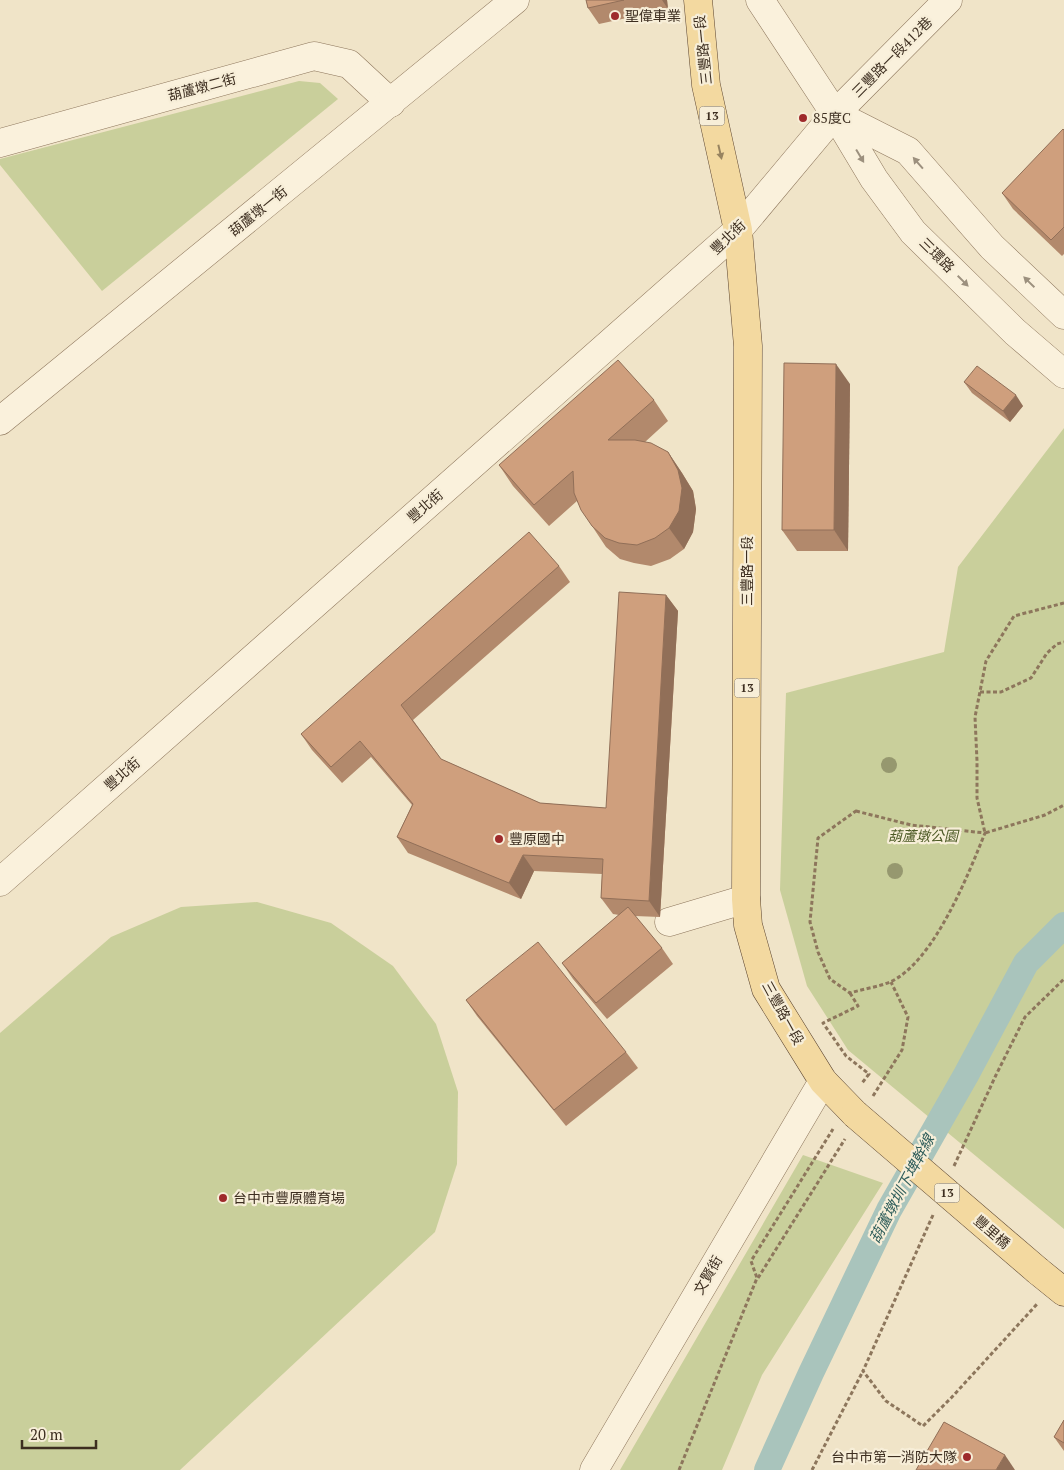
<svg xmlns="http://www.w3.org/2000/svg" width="1064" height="1470" font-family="'PT Serif','Noto Sans TC',serif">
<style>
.green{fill:#c9cf9b}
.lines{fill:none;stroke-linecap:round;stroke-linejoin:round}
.canal{stroke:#a9c4bc;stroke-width:26}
.minor-casing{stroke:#8d765c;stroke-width:29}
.major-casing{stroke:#5b4430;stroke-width:29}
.path{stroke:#8d765c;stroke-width:3;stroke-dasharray:4 2.5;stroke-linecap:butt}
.minor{stroke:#faf1dc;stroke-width:28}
.major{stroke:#f3d9a0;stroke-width:28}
.major-bridge-casing{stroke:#5b4430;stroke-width:29;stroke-linecap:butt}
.major-bridge{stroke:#f3d9a0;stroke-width:28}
.tree{fill:#96986f}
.wall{fill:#b2896c}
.shaded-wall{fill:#916f58}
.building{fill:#cf9f7d;stroke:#916f58}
.oneway{fill:#988460}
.oneway2{fill:#9c907e}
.poi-dot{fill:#9e2a2b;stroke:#f7eed8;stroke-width:2}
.labels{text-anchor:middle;stroke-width:4.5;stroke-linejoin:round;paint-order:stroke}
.shield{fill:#f7eed8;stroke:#756857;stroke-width:1}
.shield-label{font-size:12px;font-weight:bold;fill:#3d2e20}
.poi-label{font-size:14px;fill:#3d2e20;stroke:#f7eed8;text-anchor:start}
.street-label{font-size:14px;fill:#3d2e20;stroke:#f7eed8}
.park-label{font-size:14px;font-style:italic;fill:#4d5a26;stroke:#f7eed8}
.water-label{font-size:15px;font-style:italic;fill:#2f5d5a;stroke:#f7eed8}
</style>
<rect width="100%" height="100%" fill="#f0e4c8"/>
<g class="green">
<path d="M299 81 320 83 338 99 102 291 0 165V159Z"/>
<path d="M1064 428V1229L848 1050 807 986 780 890 786 693 944 652 958 567Z"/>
<path d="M257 902 331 923 393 966 436 1024 458 1092 457 1164 435 1232 180 1470H0V1033L111 937 181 907Z"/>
<path d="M803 1155 883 1183 762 1375 722 1470H620Z"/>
</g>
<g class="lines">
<path class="canal" d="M767 1470 811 1373 889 1210 966 1075 1026 963 1064 925"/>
<g class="minor-casing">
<g id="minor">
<path d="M760 0 835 114 874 179 913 232 1015 332 1064 374"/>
<path d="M835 114 908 151 992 247 1064 315"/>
<path d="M0 143 314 56 349 64 391 103"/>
<path d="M0 421 515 0"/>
<path d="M0 882 738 230 835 114 948 0"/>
<path d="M669 922 746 899"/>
<path d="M594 1470 823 1081"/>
</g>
</g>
<g class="major-casing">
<g id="major">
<path d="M698 0 706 85 738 230 748 346 746 899 748 925 766 989 823 1081 855 1114"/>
<path d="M1038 1271 1064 1292"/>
</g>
</g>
<g class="path">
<path d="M1064 603 1014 616 986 661 975 717 977 761V798L985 833 1045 815 1064 805"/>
<path d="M980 692H1001L1031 678 1047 653 1057 644 1064 642"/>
<path d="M856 811 911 825 985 833C968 875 934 962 890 982 878 987 863 989 850 993L830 979 818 952 810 922 818 838Z"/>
<path d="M850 993 858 1006 823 1023 846 1056 869 1074 862 1083"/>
<path d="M873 1096 902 1050 908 1017 891 982"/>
<path d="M954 1166 996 1075 1025 1017 1064 979"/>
<path d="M933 1215 863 1371 886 1401 923 1426 952 1397 1038 1303"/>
<path d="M758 1278 845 1139"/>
<path d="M679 1470 757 1278 751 1261 833 1129"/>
<path d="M812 1470 863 1371"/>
</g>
<use href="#minor" class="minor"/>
<use href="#major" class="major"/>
<g class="major-bridge-casing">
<path id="major-bridge" d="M855 1114 1038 1271"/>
</g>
<use href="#major-bridge" class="major-bridge"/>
</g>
<g class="tree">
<circle cx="889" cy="765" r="8"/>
<circle cx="895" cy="871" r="8"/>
</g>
<g class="wall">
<path d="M586 0H667L668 9 599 24 588 8Z"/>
<path d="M1064 130V254L1062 256 1013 209 1002 193Z"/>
<path d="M964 382 1023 406 1010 422 972 393Z"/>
<path d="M850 384 848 551H797L782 530Z"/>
<path d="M654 400 668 421 645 442 668 452 682 473 693 491 696 509 693 532 684 549 670 559 651 566 634 563 620 559 606 547 592 526 577 501 549 526 513 486 499 465Z"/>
<path d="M559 566 570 582 413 720 441 759 540 803 606 808 666 595 678 611 660 917 635 916 662 948 673 964 607 1019 573 979 562 963 619 915 613 914 601 898 602 874 534 871 521 899 408 853 397 837 412 805 371 757 342 783 312 750 301 734Z"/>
<path d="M466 1000 626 1052 638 1068 566 1126 477 1016Z"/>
<path d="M1064 1420V1451L1054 1437Z"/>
</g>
<g class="shaded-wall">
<path d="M662 0H667L668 9Z"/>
<path d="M836 364 850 384 848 551 834 530Z"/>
<path d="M1016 395 1023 406 1010 422 1003 411Z"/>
<path d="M668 452 682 473 693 491 696 509 693 532 684 549 669 528Z"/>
<path d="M666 595 678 611 660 917 649 901Z"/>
<path d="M523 855 534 871 521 899 509 883Z"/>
<path d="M1005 1455 1015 1470H996Z"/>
</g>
<g class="building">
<path d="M586 0H624L588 8Z"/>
<path d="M1063 129 1064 130V227L1051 240 1002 193Z"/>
<path d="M618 360 654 400 608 440H635L651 443 668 452 678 470 682 488 679 511 669 528 655 538 637 545 619 543 605 538 592 526 581 510 574 493 573 471 534 505 499 465Z"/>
<path d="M784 363 836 364 834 530H782Z"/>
<path d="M977 366 1016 395 1003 411 964 382Z"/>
<path d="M529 532 559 566 401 705 441 759 540 803 606 808 619 592 666 595 649 901 601 898 603 859 523 855 509 883 397 837 413 804 360 741 331 767 301 734Z"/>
<path d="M628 907 662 948 596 1003 562 963Z"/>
<path d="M538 942 626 1052 554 1110 466 1000Z"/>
<path d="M1064 1420V1443L1054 1437Z"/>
<path d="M944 1422 1005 1455 996 1470H916Z"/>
</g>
<defs><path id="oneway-solid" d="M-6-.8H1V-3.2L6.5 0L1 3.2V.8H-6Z" transform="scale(1.25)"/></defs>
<use class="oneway" href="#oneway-solid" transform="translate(720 152) rotate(77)"/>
<g class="oneway2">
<use href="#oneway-solid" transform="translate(860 156) rotate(59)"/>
<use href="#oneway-solid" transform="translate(918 163) rotate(-131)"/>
<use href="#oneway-solid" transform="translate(963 281) rotate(45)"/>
<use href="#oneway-solid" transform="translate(1029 282) rotate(-136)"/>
</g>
<g class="poi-dot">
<circle cx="615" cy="16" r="5"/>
<circle cx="803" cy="118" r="5"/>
<circle cx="499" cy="839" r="5"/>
<circle cx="223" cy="1198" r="5"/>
<circle cx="967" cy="1457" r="5"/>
</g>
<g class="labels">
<g class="shield">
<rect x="699.5" y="106.5" width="25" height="19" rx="4"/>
<rect x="734.5" y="678.5" width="25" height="19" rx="4"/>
<rect x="934.5" y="1183.5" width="25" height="19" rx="4"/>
</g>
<g class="shield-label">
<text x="712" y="120">13</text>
<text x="747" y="692">13</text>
<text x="947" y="1197">13</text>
</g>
<g class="poi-label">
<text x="625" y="21">聖偉車業</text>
<text x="813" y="123">85度C</text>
<text x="509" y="844">豐原國中</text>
<text x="233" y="1203">台中市豐原體育場</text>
<text x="957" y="1462" text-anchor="end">台中市第一消防大隊</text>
</g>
<g class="street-label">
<text transform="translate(703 50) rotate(-96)" y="5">三豐路一段</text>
<text transform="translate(892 57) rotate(-45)" y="5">三豐路一段412巷</text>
<text transform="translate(202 87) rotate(-15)" y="5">葫蘆墩二街</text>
<text transform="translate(258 211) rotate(-39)" y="5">葫蘆墩一街</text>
<text transform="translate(728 237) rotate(-44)" y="5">豐北街</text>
<text transform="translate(937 255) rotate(45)" y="5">三環路</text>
<text transform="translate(425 506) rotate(-41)" y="5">豐北街</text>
<text transform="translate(747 571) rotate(-90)" y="5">三豐路一段</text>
<text transform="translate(122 774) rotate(-41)" y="5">豐北街</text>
<text transform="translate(783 1013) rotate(61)" y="5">三豐路一段</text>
<text transform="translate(992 1232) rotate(41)" y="5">豐里橋</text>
<text transform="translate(708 1275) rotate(-60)" y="5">文賢街</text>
</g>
<g class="park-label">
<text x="923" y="841">葫蘆墩公園</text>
</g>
<g class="water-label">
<text transform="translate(902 1189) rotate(-62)" y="5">葫蘆墩圳下埤幹線</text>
</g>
</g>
<path d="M22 1440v8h74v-8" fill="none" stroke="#3d2e20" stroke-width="2.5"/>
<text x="30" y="1440" font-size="15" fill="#3d2e20" stroke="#f7eed8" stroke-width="4" paint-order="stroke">20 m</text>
</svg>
